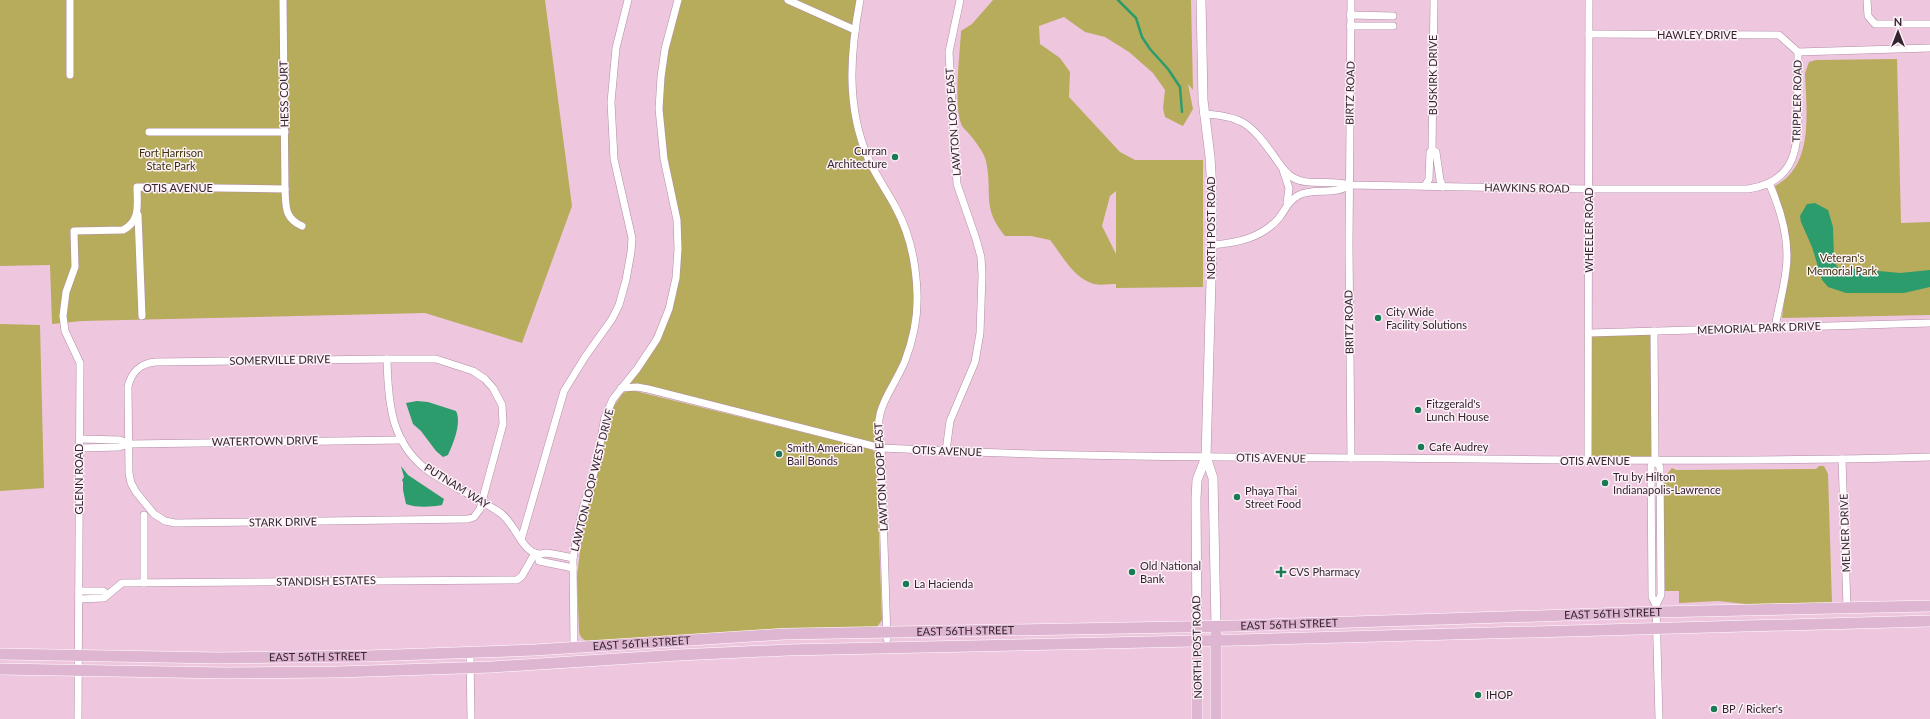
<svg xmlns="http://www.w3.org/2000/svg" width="1930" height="719" font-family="Lato,sans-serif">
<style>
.green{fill:#b7ab5c;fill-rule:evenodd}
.water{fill:#2c9c6c}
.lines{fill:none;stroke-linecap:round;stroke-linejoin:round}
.stream{stroke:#2c9c6c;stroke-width:2.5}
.minor-casing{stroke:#b18da4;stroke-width:8}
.tertiary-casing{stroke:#b18da4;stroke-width:10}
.primary-casing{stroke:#fff;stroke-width:12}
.minor{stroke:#fff;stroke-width:7}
.tertiary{stroke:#fff;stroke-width:9}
.primary{stroke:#dfb6d1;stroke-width:11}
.poi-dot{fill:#197b53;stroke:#fdf1f8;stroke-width:1.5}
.labels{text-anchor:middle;stroke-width:3;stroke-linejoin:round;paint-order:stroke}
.street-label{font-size:11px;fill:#33242d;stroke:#fdf1f8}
.poi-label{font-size:11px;fill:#33242d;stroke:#fdf1f8;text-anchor:start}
.park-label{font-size:11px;fill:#3a3407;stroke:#fdf1f8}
</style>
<rect width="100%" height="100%" fill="#eec7df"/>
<g class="green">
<path d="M0 0H545L572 206 522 343 425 313 82 321 52 324 50 265 0 266Z"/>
<path d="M678 0H860L852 54 860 136 901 219 917 284 909 347 882 407 881 448 648 389 621 388 637 369 669 309 678 249 669 184 660 88Z"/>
<path d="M993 0H1191L1193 90 1188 84 1193 109 1183 126 1165 117 1163 108 1165 90 1153 73 1129 52 1105 37 1085 32 1064 17 1039 26 1040 44 1060 58 1070 72 1069 97 1120 152 1135 160H1203V287L1116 288V284C1109 284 1097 286 1091 283 1072 276 1062 255 1050 240L1031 236H1005C981 207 993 194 986 161 984 153 976 142 970 135 968 132 964 129 962 126 953 106 960 54 961 31L972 24ZM1116 191V254L1102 226 1110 196Z"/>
<path d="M1897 59 1901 223 1930 222V315L1782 318 1786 284 1780 202 1775 186C1815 165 1806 110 1805 73L1809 62 1816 60Z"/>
<path d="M0 324 40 325 44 488 0 491Z"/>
<path d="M1654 331 1655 461H1588L1589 333Z"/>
<path d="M631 390 871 449 876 453 882 620 877 627 587 641C581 639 579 635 579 629L577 577 584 517 609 413 623 393Z"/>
<path d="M1819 466H1824L1828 474 1832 603 1764 606 1718 601 1679 603V591H1664V476L1668 473 1672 468 1676 470 1816 469Z"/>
</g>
<g class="water">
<path d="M1815 203 1828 210 1833 227 1834 259 1837 267 1900 273 1930 270V287L1904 293H1846L1828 287 1822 280 1812 247 1801 222 1800 216 1807 204Z"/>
<path d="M417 401 428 402 456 411C462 423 453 444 448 455L443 457 436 451 421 431 413 424 406 403Z"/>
<path d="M401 466 408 475 444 499 442 505C431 507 417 508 406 504L403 490V482L402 480 404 477Z"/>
</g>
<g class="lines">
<path class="stream" d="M1118 0 1136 18 1142 37 1150 49 1168 69 1180 87 1182 112"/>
<g class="minor-casing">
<g id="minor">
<path d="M70 0V75"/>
<path d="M283 0 285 189"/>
<path d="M788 0 855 30"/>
<path d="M860 0C850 53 846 107 868 158 876 176 887 191 896 208 910 234 916 263 917 293 918 315 913 340 905 361 891 394 871 409 881 448L887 639"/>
<path d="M1351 0 1349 245 1351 458"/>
<path d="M1867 0 1868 16 1875 24H1930"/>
<path d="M1350 15 1393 16"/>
<path d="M1350 26H1393"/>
<path d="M1589 34 1779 35 1798 52"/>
<path d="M1204 114C1244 116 1251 125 1274 156 1279 163 1284 172 1292 177 1308 187 1331 179 1349 185L1589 189H1748C1798 182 1798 145 1798 105 1797 87 1798 70 1798 52L1930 48"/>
<path d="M149 132H285"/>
<path d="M1432 151 1434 0"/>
<path d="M1283 170 1289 188 1287 203"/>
<path d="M1769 183C1781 210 1790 241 1786 270 1784 289 1778 309 1775 328"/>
<path d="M1425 186 1429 179 1430 152 1434 151 1436 152 1440 180 1443 187"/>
<path d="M138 215 142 316"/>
<path d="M1212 245C1237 243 1262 238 1279 218 1286 209 1288 201 1299 195 1314 187 1335 196 1349 185"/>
<path d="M1654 331 1655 461 1660 467 1661 595 1656 605"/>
<path d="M1589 333 1930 323"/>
<path d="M387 359H436L473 371 485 379 493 388 502 405 503 424 480 509 474 517 468 519 175 523 165 521 154 514 136 492 131 483 129 473 128 387C131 372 141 363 156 362Z"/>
<path d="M387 359C388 404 391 447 433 474 455 488 478 498 499 512 514 521 521 550 537 554 540 555 543 553 546 553 555 554 564 556 573 558"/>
<path d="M621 388 637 387 648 389 881 448 905 449C1064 457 1224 457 1384 458 1566 460 1748 462 1930 457"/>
<path d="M80 439 120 440 129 444"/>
<path d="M80 448 119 447 129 444 402 440"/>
<path d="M946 451 950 421 975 362 980 333 982 276 981 257 976 239 957 184 953 123 949 52 960 0"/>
<path d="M1842 459 1847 607"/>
<path d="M1588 461 1589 0"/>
<path d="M1655 461 1651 466 1652 597 1656 605 1659 719"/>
<path d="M144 515V583"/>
<path d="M521 540 564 391 585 357 612 319 619 305 626 280 631 252 632 238 614 159 611 102 616 48 628 0"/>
<path d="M538 554 539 561 573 568"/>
<path d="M79 591H103L107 594"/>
<path d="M79 599 104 598 122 583 517 580 522 576 535 553"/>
<path d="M574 647 573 558 582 512 596 466 605 417 613 399 637 369 657 339 669 309 676 278 678 249 677 220 664 159 659 109 661 77 665 49 678 0"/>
<path d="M470 653 471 719"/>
<path d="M78 719 80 363 65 331 63 316 66 292 75 267 74 231 123 230C141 221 137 204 137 187L285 189C286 206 284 218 302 226"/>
</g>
</g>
<g class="tertiary-casing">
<g id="tertiary">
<path d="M1201 0 1203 100 1210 157 1212 191V245L1206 457 1213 478 1216 626"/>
<path d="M1197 627 1196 499 1197 480 1206 457"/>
</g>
</g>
<g class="primary-casing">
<g id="primary">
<path d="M1216 634V719"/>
<path d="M1197 635V719"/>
<path id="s1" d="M0 654 218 658 367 656 535 650 784 634 1235 626 1656 612 1930 606"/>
<path d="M0 669 225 673 337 672 492 667 679 655 788 650 1238 640 1930 621"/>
</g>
</g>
<use href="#minor" class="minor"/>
<use href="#tertiary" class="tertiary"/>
<use href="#primary" class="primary"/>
</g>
<g class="poi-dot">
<circle cx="895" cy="157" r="4"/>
<circle cx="1378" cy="318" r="4"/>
<circle cx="1418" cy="410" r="4"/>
<circle cx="1421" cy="447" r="4"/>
<circle cx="779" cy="454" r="4"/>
<circle cx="1605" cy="483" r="4"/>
<circle cx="1237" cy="497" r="4"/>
<circle cx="1132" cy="572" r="4"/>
<path d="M1279 566h4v4h4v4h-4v4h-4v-4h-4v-4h4z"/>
<circle cx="906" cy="584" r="4"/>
<circle cx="1478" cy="695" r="4"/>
<circle cx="1714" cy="709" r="4"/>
</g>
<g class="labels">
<g class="street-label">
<text x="1697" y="39">HAWLEY DRIVE</text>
<text transform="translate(1433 75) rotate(-90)" y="4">BUSKIRK DRIVE</text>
<text transform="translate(1350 93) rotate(-89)" y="4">BIRTZ ROAD</text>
<text transform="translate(284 94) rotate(-91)" y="4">HESS COURT</text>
<text transform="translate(1797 101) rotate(-89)" y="4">TRIPPLER ROAD</text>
<text transform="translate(953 122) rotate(-94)" y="4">LAWTON LOOP EAST</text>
<text x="178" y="192">OTIS AVENUE</text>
<text transform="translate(1527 188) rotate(1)" y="4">HAWKINS ROAD</text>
<text transform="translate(1211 228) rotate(-90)" y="4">NORTH POST ROAD</text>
<text transform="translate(1589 230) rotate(-90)" y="4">WHEELER ROAD</text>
<text transform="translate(1349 322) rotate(-91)" y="4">BRITZ ROAD</text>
<text transform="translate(1759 328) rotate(-2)" y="4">MEMORIAL PARK DRIVE</text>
<text transform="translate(280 360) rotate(-1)" y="4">SOMERVILLE DRIVE</text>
<text transform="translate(265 441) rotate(-1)" y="4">WATERTOWN DRIVE</text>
<text transform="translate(947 451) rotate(2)" y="4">OTIS AVENUE</text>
<text transform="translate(1271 458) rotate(1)" y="4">OTIS AVENUE</text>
<text x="1595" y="465">OTIS AVENUE</text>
<text transform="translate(881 477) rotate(-93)" y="4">LAWTON LOOP EAST</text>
<text transform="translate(79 479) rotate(-90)" y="4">GLENN ROAD</text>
<text transform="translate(592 480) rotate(-76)" y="4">LAWTON LOOP WEST DRIVE</text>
<text transform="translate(457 486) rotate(32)" y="4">PUTNAM WAY</text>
<text transform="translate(283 522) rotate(-1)" y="4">STARK DRIVE</text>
<text transform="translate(1845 533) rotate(-92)" y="4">MELNER DRIVE</text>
<text transform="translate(326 581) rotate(-1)" y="4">STANDISH ESTATES</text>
<text dy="4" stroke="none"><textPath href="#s1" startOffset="1614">EAST 56TH STREET</textPath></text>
<text dy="4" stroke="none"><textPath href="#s1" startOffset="1290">EAST 56TH STREET</textPath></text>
<text dy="4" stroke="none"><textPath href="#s1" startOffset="966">EAST 56TH STREET</textPath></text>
<text dy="4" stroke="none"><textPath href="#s1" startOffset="642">EAST 56TH STREET</textPath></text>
<text transform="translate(1197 647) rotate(-91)" y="4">NORTH POST ROAD</text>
<text dy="4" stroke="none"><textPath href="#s1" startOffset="318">EAST 56TH STREET</textPath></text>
</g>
<g class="poi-label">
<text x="887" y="155" text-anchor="end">Curran<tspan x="887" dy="13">Architecture</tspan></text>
<text x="1386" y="316">City Wide<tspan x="1386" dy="13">Facility Solutions</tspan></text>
<text x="1426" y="408">Fitzgerald's<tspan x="1426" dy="13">Lunch House</tspan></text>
<text x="1429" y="451">Cafe Audrey</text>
<text x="787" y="452">Smith American<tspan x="787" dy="13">Bail Bonds</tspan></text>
<text x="1613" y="481">Tru by Hilton<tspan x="1613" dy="13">Indianapolis-Lawrence</tspan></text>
<text x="1245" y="495">Phaya Thai<tspan x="1245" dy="13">Street Food</tspan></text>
<text x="1140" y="570">Old National<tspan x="1140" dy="13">Bank</tspan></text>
<text x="1289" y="576">CVS Pharmacy</text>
<text x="914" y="588">La Hacienda</text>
<text x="1486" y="699">IHOP</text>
<text x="1722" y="713">BP / Ricker's</text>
</g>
<g class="park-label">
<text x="171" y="157">Fort Harrison<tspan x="171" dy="13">State Park</tspan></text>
<text x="1842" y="262">Veteran's<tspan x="1842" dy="13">Memorial Park</tspan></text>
</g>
</g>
<g transform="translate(1898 32)" stroke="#fdf1f8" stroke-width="3" paint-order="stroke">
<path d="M0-3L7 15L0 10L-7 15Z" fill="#33242d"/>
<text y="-6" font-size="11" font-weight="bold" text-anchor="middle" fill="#33242d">N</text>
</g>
</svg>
